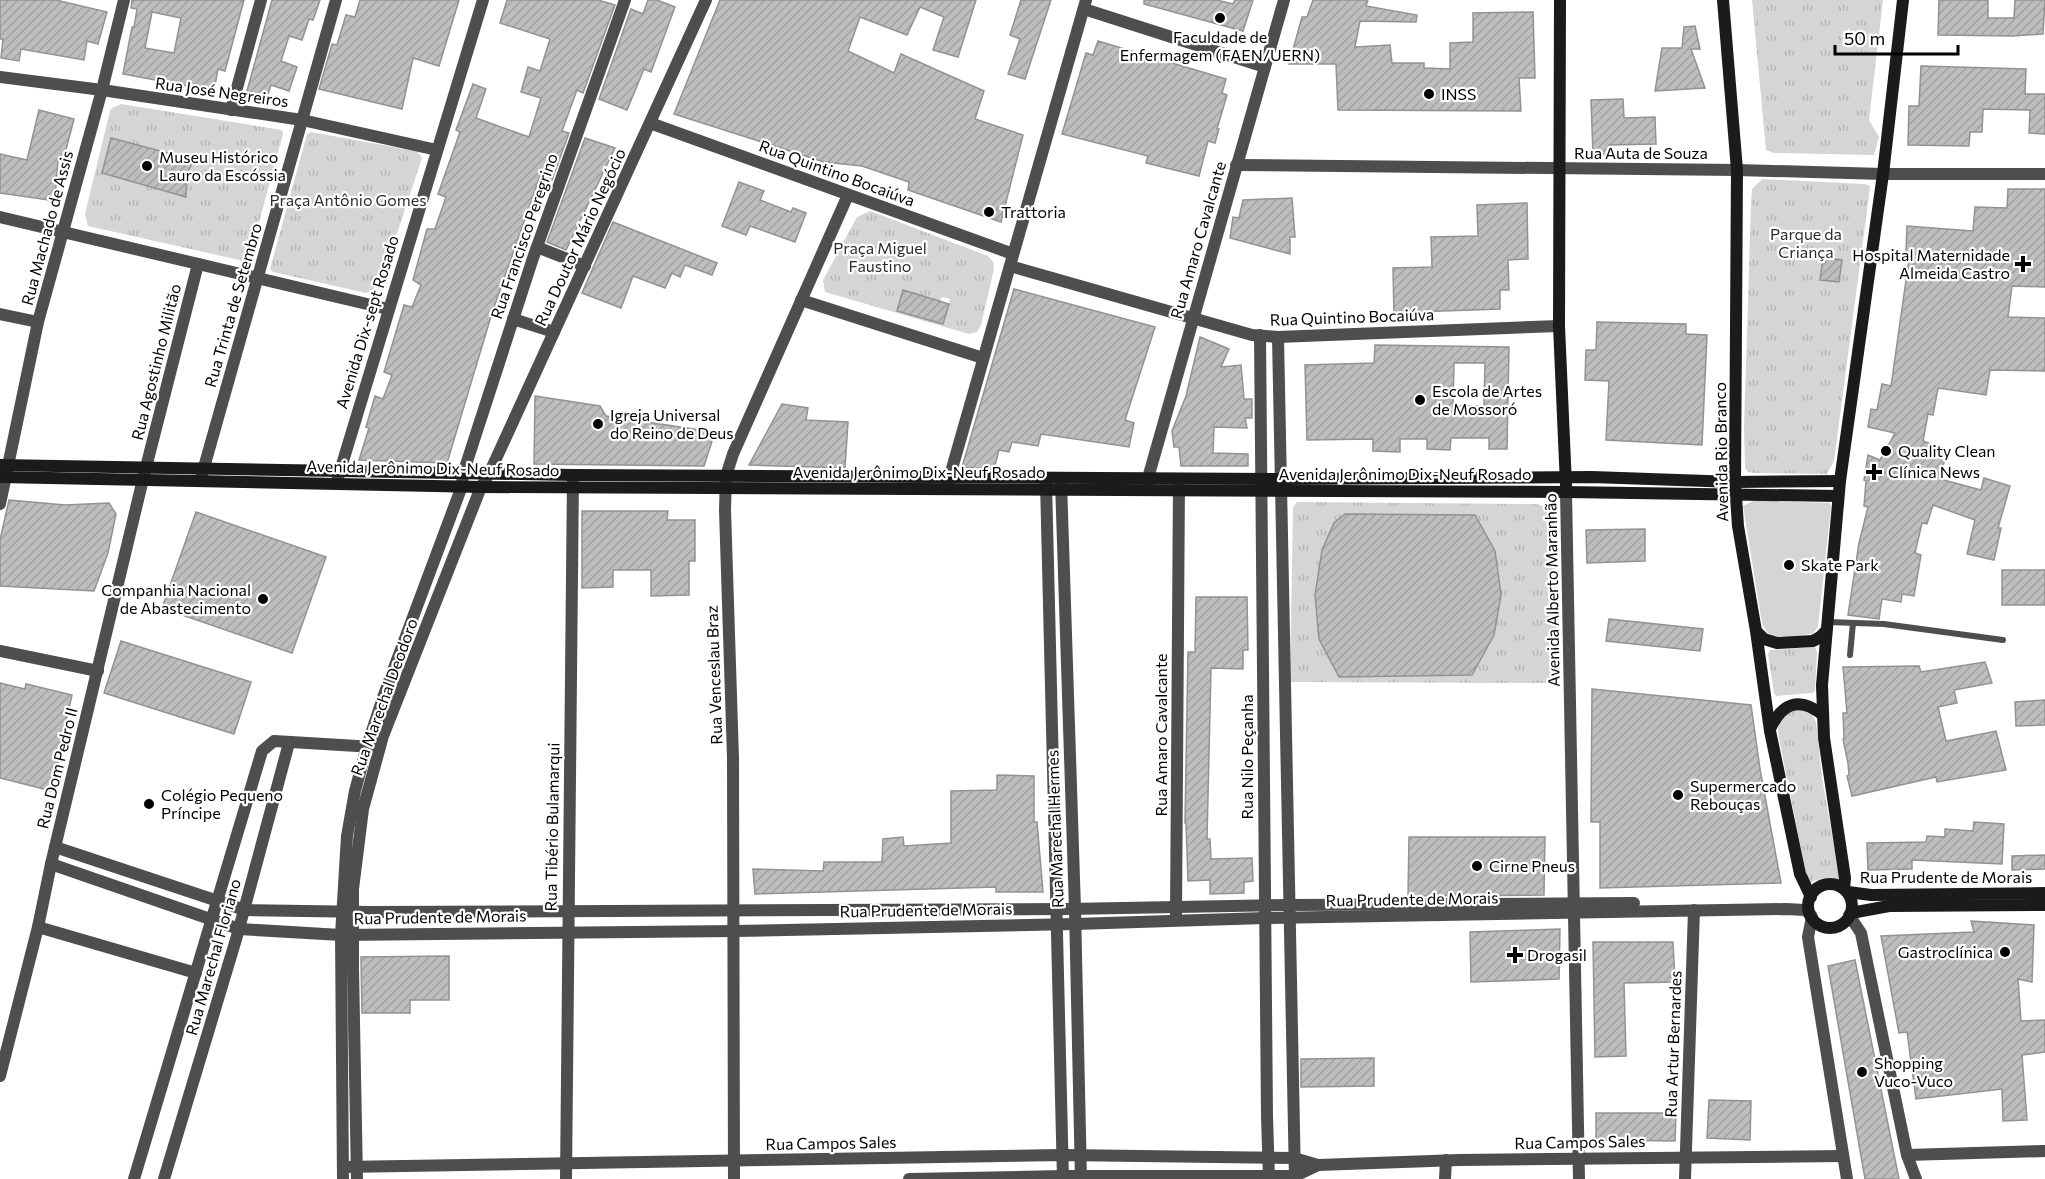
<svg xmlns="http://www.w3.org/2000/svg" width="2045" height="1179" font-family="Commissioner,sans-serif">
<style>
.grass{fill:#d5d5d5}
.park{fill:url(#park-tufts);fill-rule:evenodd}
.building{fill:url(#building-hatch);stroke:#929292;stroke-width:1.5;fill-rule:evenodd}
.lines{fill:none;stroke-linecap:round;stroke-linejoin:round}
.service{stroke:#4e4e4e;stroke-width:6}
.minor{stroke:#4e4e4e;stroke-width:12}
.tertiary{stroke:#4e4e4e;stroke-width:12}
.secondary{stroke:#1b1b1b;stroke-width:12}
.poi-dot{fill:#000;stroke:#fff;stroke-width:2}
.labels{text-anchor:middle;stroke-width:4.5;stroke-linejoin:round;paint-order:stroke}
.poi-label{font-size:16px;fill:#000;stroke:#fff;text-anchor:start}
.street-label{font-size:16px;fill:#000;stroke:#fff}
.park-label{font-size:16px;fill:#2c2c2c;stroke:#fff}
</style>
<defs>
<pattern id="park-tufts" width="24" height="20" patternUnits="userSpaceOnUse" patternTransform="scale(1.5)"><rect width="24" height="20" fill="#d5d5d5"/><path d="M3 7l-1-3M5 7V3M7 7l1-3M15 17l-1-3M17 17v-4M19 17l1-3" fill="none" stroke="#b5b5b5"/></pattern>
<pattern id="building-hatch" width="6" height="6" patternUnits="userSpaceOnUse" patternTransform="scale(1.5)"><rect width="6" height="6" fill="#bebebe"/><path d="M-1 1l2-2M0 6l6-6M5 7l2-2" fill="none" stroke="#a2a2a2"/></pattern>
</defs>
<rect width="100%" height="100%" fill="#fff"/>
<path class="grass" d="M1755 500 1830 503 1831 507 1818 627 1813 633C1803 636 1775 640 1767 632 1765 630 1763 625 1762 623L1743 506Z"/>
<g class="park">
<path d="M1752 0H1883L1869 120 1879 137 1874 155 1774 153 1766 150Z"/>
<path d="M121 104 282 130 283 134 249 259 244 261 88 226 85 214 110 111 112 108Z"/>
<path d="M311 132 410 150 418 152 422 158 382 279 374 290 366 293 273 272 270 269 307 134Z"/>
<path d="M1762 179 1863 184 1869 185 1870 188 1834 461 1827 474 1754 473 1748 472 1745 468 1744 427 1751 204 1752 189Z"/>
<path d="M870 211 988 256 993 262 994 269 981 325 977 332 969 334 825 292 823 280 857 217ZM903 290 940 301 942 297 950 299 943 323 897 311Z"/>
<path d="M1297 502 1536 504C1545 506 1551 511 1554 520L1558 678 1546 683 1290 682 1293 507Z"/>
<path d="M1815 647 1817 652 1815 691 1812 693 1776 696 1774 693 1768 654 1770 650Z"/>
<path d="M1796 709 1812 714 1816 722 1822 778 1840 880C1829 877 1818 878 1808 884L1778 733 1779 718Z"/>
</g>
<g class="building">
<path d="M0 0H56L107 12 98 44 87 41 84 60 21 49 19 61 1 58 3 39H0Z"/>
<path d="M132 0H244L225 71 218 69 214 91 123 74 132 27H134L137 9 131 8ZM152 12 181 18 174 53 145 48Z"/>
<path d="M272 0H320L313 20 309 19 302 40 289 36 281 61 297 67 289 91 271 85 267 97 247 91Z"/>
<path d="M360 0H459L439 66 413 58 402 109 319 89 332 44 337 45 346 15 355 17Z"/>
<path d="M507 0H598L615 5 583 93 577 90 562 131 569 133 552 180 540 176 492 313 447 463 359 460 369 428 366 427 375 396 383 399 392 375 384 372 404 305 412 307 421 285 413 280 427 229H435L446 197 438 194 460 132 456 130 473 84 486 89 476 118 529 137 541 98 521 92 528 67 540 71 550 39 500 23Z"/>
<path d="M648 0H657L675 7 651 72 644 69 627 110 599 99 631 9 643 14Z"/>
<path d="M720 0H976L958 57 933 50 944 17 920 7 907 35 860 17 848 51 894 73 901 54 984 91 975 119 1023 135 1001 222 908 190 909 182 862 166 824 162 674 114Z"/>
<path d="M1021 0H1051L1025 79 1008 74 1020 39 1010 35Z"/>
<path d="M1144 0H1217L1233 4 1235 0H1253L1243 31 1144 4Z"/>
<path d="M1313 0H1368L1366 6 1417 15 1416 22 1360 21 1355 47 1390 45 1392 63H1424V68L1450 69V43L1473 42V13L1533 12 1535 78H1519L1521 111 1338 110 1336 64H1289L1302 17H1307Z"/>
<path d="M1939 0H1988V18H2014L2015 0H2045L2043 34 2013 36 1938 35Z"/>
<path d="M1695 26 1700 49H1691L1705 88 1655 91 1662 48H1682L1684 27Z"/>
<path d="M1098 41 1226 79 1222 93 1227 95 1217 129H1219L1215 143 1208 141 1199 176 1146 163 1148 156 1062 134 1086 53 1093 55Z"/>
<path d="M1921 66 2026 69 2025 94H2045V134L2029 133 2030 110 1983 109 1982 132H1970L1969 146 1908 145 1909 106H1919Z"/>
<path d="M1623 99 1624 118 1655 117 1656 144 1609 145V154L1593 155 1591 100Z"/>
<path d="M39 110 74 119 63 161 58 159 55 201 0 193V154L27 160Z"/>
<path d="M111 138 194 160 186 175V197L102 173Z"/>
<path d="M585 138 615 148 566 250 547 242Z"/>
<path d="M739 182 764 191 760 200 791 212 793 208 806 213 795 242 750 226 746 235 722 226Z"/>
<path d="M2008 189H2045V287L2012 286 2008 317 2045 318V371L1990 370 1986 395 1938 388 1933 415 1928 414 1923 441 1947 450 1940 479 1981 490 1984 478 2010 486 1998 528H2001L1994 560 1967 554 1975 520 1933 505 1927 524 1922 523 1915 553 1921 555 1914 596 1902 594 1901 602 1882 599 1879 619 1848 615 1859 543 1868 507 1864 506 1866 481 1864 480 1868 455 1880 460 1895 433 1868 427 1871 409 1877 410 1882 384 1891 386 1910 252 1906 251 1907 226 1973 231 1975 207 2007 208Z"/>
<path d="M1292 198 1295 237H1290V254L1230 238 1233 217 1239 218 1243 200Z"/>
<path d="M1527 203 1528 259 1508 260 1509 290H1500V309L1414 312V315H1394L1393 268 1432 267 1431 237 1478 236 1477 205Z"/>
<path d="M613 222 717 263 712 275 685 265 680 277 672 273 665 288 633 276 621 308 582 293Z"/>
<path d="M1823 258 1842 260 1839 282 1820 280Z"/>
<path d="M1014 289 1155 327 1125 420 1134 423 1129 447 1041 434 1038 446 1012 442 1009 452 999 450 994 469 962 467Z"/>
<path d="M903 290 949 304 943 324 897 311Z"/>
<path d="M1597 322 1686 324V334L1707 335 1702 445 1606 440 1609 381 1585 380 1586 350H1596Z"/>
<path d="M1200 337 1229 349 1221 367 1241 365 1244 399H1252V418H1245L1247 428 1214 427 1213 453 1248 454V466H1181L1179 447H1174L1172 431 1186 396Z"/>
<path d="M1375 345 1509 347 1507 449H1489V438H1451L1450 450 1427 449V439H1400V452L1373 451V439L1307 440 1305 365 1374 363ZM1454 363H1485L1484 406H1453Z"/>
<path d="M535 396 600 406 606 416 715 432 704 466 534 464Z"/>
<path d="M782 404 808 408 806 420 848 422 845 468 749 465Z"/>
<path d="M9 500 65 505 109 503 116 514 108 553 94 591 0 586V540Z"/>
<path d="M582 511H668L667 520H695V561H689V595L651 596V570H613V587L582 588Z"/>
<path d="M196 512 326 557 292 653 162 608Z"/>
<path d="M1345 514 1475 515 1495 551 1501 595 1494 635 1472 675 1339 677 1319 639 1315 595 1322 550 1334 523Z"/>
<path d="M1645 529V561L1587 563 1586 530Z"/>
<rect x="2002" y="570" width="43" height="35"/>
<path d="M1196 597H1247L1248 650H1243V669L1211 668 1207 839H1210L1211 859 1252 858 1253 881 1244 882V893L1210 894V880L1188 881 1186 823H1185L1188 652H1195Z"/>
<path d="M1609 619 1703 629 1700 651 1606 641Z"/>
<path d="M121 641 251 682 234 734 104 693Z"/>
<path d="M1985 662 1992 683 1954 690 1957 703 1938 707 1946 741 1996 731 2006 770 1937 782 1936 777 1852 796 1847 776 1849 775 1848 763 1843 739 1844 738 1843 713H1847L1843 667 1919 666 1921 672Z"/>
<path d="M0 683 25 689 26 684 72 695 61 743 63 744 52 791 0 778Z"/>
<path d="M1592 689 1751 705 1760 769 1781 883 1600 888V822H1591Z"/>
<path d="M2045 700V725L2016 726 2015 702Z"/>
<path d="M997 775 1034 776V822H1037L1043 892H996V887L755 894 753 869 823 871 824 862H882L883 839 903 837 904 846 951 843V791L997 790Z"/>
<path d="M1974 822 2004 824 2002 864 1912 860V869L1868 870 1867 843 1926 842 1927 836 1945 837V829L1973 831Z"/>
<path d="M1409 837H1545L1544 895 1408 896Z"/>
<path d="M2045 855V869L2012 870V856Z"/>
<path d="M1971 921 2034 925 2032 982 2018 979 2021 1021 2045 1020V1052L2022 1055 2027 1120 2003 1121 2002 1089 1916 1099 1907 1032 1899 1033 1881 936 1974 932Z"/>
<path d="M1560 929 1559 979 1471 982 1470 932Z"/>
<path d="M1593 942H1673L1675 982 1624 983 1626 1056 1595 1057Z"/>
<path d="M449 956V1000H410V1013H362L361 957Z"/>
<path d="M1855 960 1899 1179H1865L1828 966Z"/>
<path d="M1374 1058V1086L1301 1087V1059Z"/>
<path d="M1709 1100 1751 1101 1750 1140 1707 1138Z"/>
<path d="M1596 1113H1676L1675 1141 1596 1140Z"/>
</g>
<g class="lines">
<g class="service">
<path d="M1828 622 1884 624 2003 640"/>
<path d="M1850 655 1853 623"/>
</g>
<g class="minor">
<path d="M1084 9 1265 67"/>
<path d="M0 77 102 90 302 120 437 150"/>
<path d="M231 110 261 0"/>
<path d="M650 123 1013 254"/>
<path d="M1236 165 1737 170 1883 174H2045"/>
<path d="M0 217 388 309"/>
<path d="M537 247 585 266"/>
<path d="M1010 266 1252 335 1278 337 1559 326"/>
<path d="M801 300 983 358"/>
<path d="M0 314 38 322"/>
<path d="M513 319 554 332"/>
<path d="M1260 335 1267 1116 1269 1179"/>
<path d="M1278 337 1295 1179"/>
<path d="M201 478 336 0"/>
<path d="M337 481 483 0"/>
<path d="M1046 482 1063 1179"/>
<path d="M1061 482 1075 909 1081 1179"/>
<path d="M947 486 1086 0"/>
<path d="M1148 487V478L1284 0"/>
<path d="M0 504 38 322 102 90 124 0"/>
<path d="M0 651 98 671"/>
<path d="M55 847 245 910 371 912 1068 909 1289 905 1634 903"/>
<path d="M51 864 239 929 341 935 735 931 1075 924 1265 918 1786 909 1805 910 1811 915"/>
<path d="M1176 915 1179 482"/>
<path d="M1849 915 1861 933 1907 1155 1916 1179"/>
<path d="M1812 917 1808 937 1847 1179"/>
<path d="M38 927 196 973"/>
<path d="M0 1076 38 927 51 864 143 479 198 264"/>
<path d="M1907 1155 2045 1151"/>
<path d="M343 1167 1063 1155 1294 1158 1318 1165 1459 1160 1843 1156"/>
<path d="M134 1179 262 751 274 741 374 747"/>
<path d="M164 1179 237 936 289 743"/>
<path d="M343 1179 341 935 347 836 355 791 367 746 385 692 462 486 463 474 533 258 625 0"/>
<path d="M357 1179 353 969V889L363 809 383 736 481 487 489 474 706 0"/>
<path d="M566 1179 573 475"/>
<path d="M734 1179 733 758 725 510 726 476 733 454 848 195"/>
<path d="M909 1179 1063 1176H1295L1318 1165"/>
<path d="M1445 1179 1446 1160"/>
<path d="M1685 1179 1694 910"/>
</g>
<path class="tertiary" d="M1566 492 1579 1179"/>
<g class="secondary">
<path d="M1560 0 1559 326 1566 485"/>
<path d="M1723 0 1737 170 1735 482 1738 526 1756 631 1770 731 1800 874 1811 897"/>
<path d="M0 465 573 475 1281 479 1592 477 1735 482 1840 481"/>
<path d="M0 477 481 487 1566 492 1838 496"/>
<path d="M1756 631 1764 639 1777 643 1813 641 1820 637 1826 631"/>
<path d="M1770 729C1782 703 1799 696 1823 715"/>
<circle cx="1830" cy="906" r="22"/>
<path d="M1844 889 1845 878 1824 738 1822 685 1840 481 1883 174 1903 0"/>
<path d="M1848 892 1871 895 2045 893"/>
<path d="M1851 913 1889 906 2045 905"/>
</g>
</g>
<g class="poi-dot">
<circle cx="1220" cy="18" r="6"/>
<circle cx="1429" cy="94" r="6"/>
<circle cx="147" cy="166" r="6"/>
<circle cx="989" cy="212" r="6"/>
<path d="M2020 255h6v6h6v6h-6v6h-6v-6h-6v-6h6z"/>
<circle cx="1420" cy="400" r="6"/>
<circle cx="598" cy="424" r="6"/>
<circle cx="1886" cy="451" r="6"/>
<path d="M1871 463h6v6h6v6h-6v6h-6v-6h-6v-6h6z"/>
<circle cx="1789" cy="565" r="6"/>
<circle cx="263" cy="599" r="6"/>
<circle cx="1678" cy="795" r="6"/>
<circle cx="149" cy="804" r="6"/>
<circle cx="1477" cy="866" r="6"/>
<circle cx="2005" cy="952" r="6"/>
<path d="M1512 946h6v6h6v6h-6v6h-6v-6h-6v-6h6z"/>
<circle cx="1862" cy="1072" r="6"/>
</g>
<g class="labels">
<g class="poi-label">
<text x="1220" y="43" text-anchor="middle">Faculdade de<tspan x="1220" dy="18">Enfermagem (FAEN/UERN)</tspan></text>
<text x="1441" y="100">INSS</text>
<text x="159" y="163">Museu Histórico<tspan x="159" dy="18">Lauro da Escóssia</tspan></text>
<text x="1001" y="218">Trattoria</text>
<text x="2010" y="261" text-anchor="end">Hospital Maternidade<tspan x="2010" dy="18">Almeida Castro</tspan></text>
<text x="1432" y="397">Escola de Artes<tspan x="1432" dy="18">de Mossoró</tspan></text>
<text x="610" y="421">Igreja Universal<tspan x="610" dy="18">do Reino de Deus</tspan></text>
<text x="1898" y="457">Quality Clean</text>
<text x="1888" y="478">Clínica News</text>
<text x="1801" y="571">Skate Park</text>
<text x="251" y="596" text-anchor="end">Companhia Nacional<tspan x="251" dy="18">de Abastecimento</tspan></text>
<text x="1690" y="792">Supermercado<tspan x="1690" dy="18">Rebouças</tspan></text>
<text x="161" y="801">Colégio Pequeno<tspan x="161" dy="18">Príncipe</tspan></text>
<text x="1489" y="872">Cirne Pneus</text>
<text x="1993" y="958" text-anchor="end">Gastroclínica</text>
<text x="1527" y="961">Drogasil</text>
<text x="1874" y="1069">Shopping<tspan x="1874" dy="18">Vuco-Vuco</tspan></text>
</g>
<g class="street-label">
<text transform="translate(222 92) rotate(8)" y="6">Rua José Negreiros</text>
<text x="1641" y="159">Rua Auta de Souza</text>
<text transform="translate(837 173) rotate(20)" y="6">Rua Quintino Bocaiúva</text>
<text transform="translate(47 228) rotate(-75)" y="6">Rua Machado de Assis</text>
<text transform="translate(524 236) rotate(-71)" y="6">Rua Francisco Peregrino</text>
<text transform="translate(580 237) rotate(-65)" y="6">Rua Doutor Mário Negócio</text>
<text transform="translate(1198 240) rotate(-74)" y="6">Rua Amaro Cavalcante</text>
<text transform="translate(233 305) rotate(-74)" y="6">Rua Trinta de Setembro</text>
<text transform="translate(1352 317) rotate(-2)" y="6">Rua Quintino Bocaiúva</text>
<text transform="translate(367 322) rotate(-73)" y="6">Avenida Dix-sept Rosado</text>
<text transform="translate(156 362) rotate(-76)" y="6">Rua Agostinho Militão</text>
<text transform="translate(1721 452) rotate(-91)" y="6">Avenida Rio Branco</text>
<text transform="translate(433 468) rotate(1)" y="6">Avenida Jerônimo Dix-Neuf Rosado</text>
<text x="919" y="478">Avenida Jerônimo Dix-Neuf Rosado</text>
<text x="1405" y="480">Avenida Jerônimo Dix-Neuf Rosado</text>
<text transform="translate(1552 590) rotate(-91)" y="6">Avenida Alberto Maranhão</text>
<text transform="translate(714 675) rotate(-92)" y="6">Rua Venceslau Braz</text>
<text transform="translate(384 697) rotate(-70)" y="6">Rua Marechal Deodoro</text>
<text transform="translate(1161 735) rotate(-90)" y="6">Rua Amaro Cavalcante</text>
<text transform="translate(1247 757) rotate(-90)" y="6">Rua Nilo Peçanha</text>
<text transform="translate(57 768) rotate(-76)" y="6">Rua Dom Pedro II</text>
<text transform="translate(552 827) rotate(-89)" y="6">Rua Tibério Bulamarqui</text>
<text transform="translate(1055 829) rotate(-92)" y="6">Rua Marechal Hermes</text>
<text x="1946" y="883">Rua Prudente de Morais</text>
<text transform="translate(1412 899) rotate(-1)" y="6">Rua Prudente de Morais</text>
<text transform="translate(926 910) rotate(-1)" y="6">Rua Prudente de Morais</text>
<text transform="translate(440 917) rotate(-1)" y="6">Rua Prudente de Morais</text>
<text transform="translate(213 957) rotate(-74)" y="6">Rua Marechal Floriano</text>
<text transform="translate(1673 1044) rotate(-88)" y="6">Rua Artur Bernardes</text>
<text transform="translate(1580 1142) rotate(-1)" y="6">Rua Campos Sales</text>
<text transform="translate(831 1143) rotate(-1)" y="6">Rua Campos Sales</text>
</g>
<g class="park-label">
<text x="348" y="206">Praça Antônio Gomes</text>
<text x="1806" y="240">Parque da<tspan x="1806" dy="18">Criança</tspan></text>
<text x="880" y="254">Praça Miguel<tspan x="880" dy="18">Faustino</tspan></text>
</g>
</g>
<path d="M1835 45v9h123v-9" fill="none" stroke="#000000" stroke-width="3"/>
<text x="1844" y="45" font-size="18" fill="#000000" stroke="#ffffff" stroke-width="4.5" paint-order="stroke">50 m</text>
</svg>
